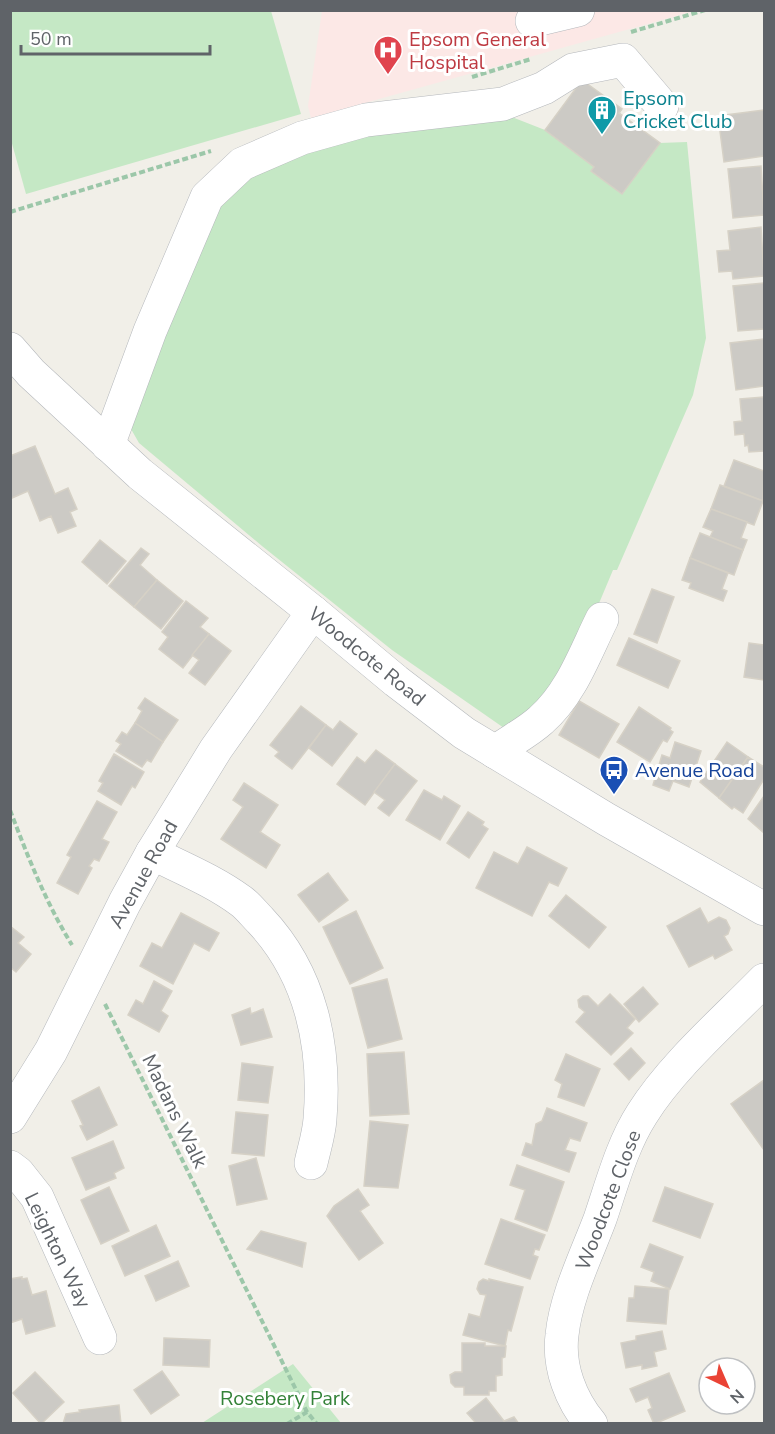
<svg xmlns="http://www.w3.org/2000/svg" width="775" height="1434" font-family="'Nunito Sans',sans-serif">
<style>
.medical{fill:#fce8e6}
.green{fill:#c5e8c5}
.building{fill:#cccac5;stroke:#d6d1c6;stroke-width:1.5}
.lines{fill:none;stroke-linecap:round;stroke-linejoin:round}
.minor-casing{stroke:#b5b8bc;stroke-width:34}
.path{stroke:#9cc7a9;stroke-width:4;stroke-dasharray:6 3;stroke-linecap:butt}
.minor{stroke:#fff;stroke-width:33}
.labels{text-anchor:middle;stroke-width:6;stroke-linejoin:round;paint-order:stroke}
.health-label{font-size:20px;fill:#be3a42;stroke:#fff;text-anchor:start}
.culture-label{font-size:20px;fill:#0d838f;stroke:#fff;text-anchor:start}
.street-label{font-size:20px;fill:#5f6368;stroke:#fff}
.transit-label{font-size:20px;fill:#164399;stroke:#fff;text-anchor:start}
.park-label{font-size:20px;fill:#348238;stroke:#fff}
</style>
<rect width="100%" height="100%" fill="#f1efe8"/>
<path class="medical" d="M322 11H694L311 118 308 106Z"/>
<g class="green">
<path d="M11 10 271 11 301 114 26 194 11 140Z"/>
<path d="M582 80 622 109 620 113 659 143 687 142 706 338 693 395 617 570H613L576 658 526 714 504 728 392 650 262 546 139 443 127 422 221 201 239 178 307 144 507 115 545 130Z"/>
<path d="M293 1364 341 1423H202Z"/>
</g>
<g class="building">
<path d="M582 80 622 109 619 113 660 143 622 194 591 171 594 167 545 130Z"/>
<path d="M764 110V156L724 162 718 116Z"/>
<path d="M761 166 764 215 733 218 728 169Z"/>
<path d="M761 227 764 276 733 279 732 271 719 272 717 251 730 250 728 231Z"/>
<path d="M764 283V329L738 331 733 286Z"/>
<path d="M764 339V386L736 390 730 343Z"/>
<path d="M764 397V451L749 452 748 445 745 446 744 434 735 435 734 422 742 421 740 399Z"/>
<path d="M35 446 55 494 68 488 77 509 70 512 76 526 58 533 51 516 40 521 28 491 12 498 10 495V456Z"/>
<path d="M734 460 764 471 763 501 724 486Z"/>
<path d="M720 485 763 501 754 525 711 509Z"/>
<path d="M711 509 747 522 741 538 747 540 743 550 710 537 713 531 703 527Z"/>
<path d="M700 533 743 550 734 575 690 558Z"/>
<path d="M100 540 126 561 107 584 82 562Z"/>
<path d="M141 548 149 554 140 565 157 580 134 607 109 586Z"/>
<path d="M690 558 728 573 722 589 727 591 723 601 689 588 691 583 682 580Z"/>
<path d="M157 580 183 601 161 629 134 607Z"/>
<path d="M652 589 674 597 657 643 634 634Z"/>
<path d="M186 601 208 618 200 627 209 634 183 668 159 649 168 637 162 632Z"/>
<path d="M209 634 231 651 205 685 189 673 199 660 192 655Z"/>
<path d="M629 638 680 661 668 688 617 665Z"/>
<path d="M749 643 764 645V680L744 677Z"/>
<path d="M145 698 178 720 163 742 135 723 142 711 138 708Z"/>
<path d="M579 701 619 724 599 758 559 735Z"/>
<path d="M301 706 326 725 292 769 275 756 279 752 270 745Z"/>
<path d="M639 707 671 728 670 730 673 732 667 742 663 740 650 762 617 742Z"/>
<path d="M340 721 357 734 332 766 309 748 326 725 333 730Z"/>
<path d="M135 723 163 742 151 762 147 760 142 767 116 751 121 744 116 741 122 732 127 735Z"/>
<path d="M675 742 701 751 689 787 673 781 669 791 653 785 662 755 670 758Z"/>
<path d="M727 742 748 757 719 798 700 782Z"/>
<path d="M376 750 395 764 365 805 337 784 357 757 365 763Z"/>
<path d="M114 754 144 772 135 788 132 786 121 805 98 791 103 783 99 781Z"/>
<path d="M748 757 764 767V779L743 813 734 807 732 809 719 798Z"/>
<path d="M395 764 417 781 389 816 378 808 385 800 374 792Z"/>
<path d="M244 783 278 805 260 832 280 845 266 868 221 839 243 807 233 800Z"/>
<path d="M424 790 442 800 444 796 460 806 440 840 406 820Z"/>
<path d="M764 796V833L748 819Z"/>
<path d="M97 801 117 812 102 839 109 842 99 861 94 859 89 866 92 868 78 894 57 883 71 857 67 855Z"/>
<path d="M468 812 484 822 482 825 488 829 469 858 447 843Z"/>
<path d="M527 847 567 868 558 886 549 882 532 916 476 888 494 852 518 864Z"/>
<path d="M328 873 348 900 319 922 298 895Z"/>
<path d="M566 895 606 927 589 948 549 916Z"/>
<path d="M700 908 708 923 719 917 726 920 730 928 728 934 724 936 732 950 715 959 713 955 689 967 667 926Z"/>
<path d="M356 911 383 968 350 984 323 927Z"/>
<path d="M181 913 219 933 209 951 194 943 173 984 140 966 152 943 162 948Z"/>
<path d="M10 926 24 937 18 943 31 954 16 972 10 967Z"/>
<path d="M387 979 402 1039 368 1048 352 988Z"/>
<path d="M154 981 172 991 161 1011 168 1016 159 1032 128 1015 136 1000 143 1004Z"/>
<path d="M643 987 658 1004 639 1022 624 1004Z"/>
<path d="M610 994 635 1019 627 1028 633 1033 611 1055 576 1022 585 1012 579 1007 578 1000 583 996H588L598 1006Z"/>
<path d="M250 1008 251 1014 263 1009 272 1037 241 1045 232 1015Z"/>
<path d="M631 1048 645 1063 629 1080 614 1064Z"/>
<path d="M404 1052 409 1114 370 1116 367 1054Z"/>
<path d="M566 1054 600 1069 584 1106 558 1097 562 1084 555 1080Z"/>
<path d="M242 1063 273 1067 268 1103 238 1100Z"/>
<path d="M764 1080V1150L731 1104Z"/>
<path d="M99 1087 117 1125 87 1140 80 1126 83 1125 72 1101Z"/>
<path d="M547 1108 587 1123 580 1141 570 1138 565 1150 576 1153 569 1172 522 1155 526 1143 532 1145 536 1124 542 1121Z"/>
<path d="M236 1112 268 1115 264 1156 232 1153Z"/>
<path d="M370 1121 408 1125 398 1188 364 1186Z"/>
<path d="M113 1141 124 1168 114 1173 116 1178 86 1190 72 1158Z"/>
<path d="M256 1158 267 1199 237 1205 229 1166Z"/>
<path d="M517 1165 564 1182 547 1231 515 1219 525 1190 510 1185Z"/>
<path d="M109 1187 129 1231 101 1244 81 1200Z"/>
<path d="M665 1187 713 1204 700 1238 653 1221Z"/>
<path d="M358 1189 369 1205 360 1211 383 1243 359 1260 327 1216 334 1206Z"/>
<path d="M501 1219 545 1235 539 1250 535 1249 533 1255 538 1257 530 1279 485 1264Z"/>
<path d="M156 1225 170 1256 125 1276 112 1246Z"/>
<path d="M261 1231 306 1243 302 1267 247 1249Z"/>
<path d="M650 1244 683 1257 670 1289 651 1281 654 1272 641 1267Z"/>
<path d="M178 1261 189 1286 156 1301 145 1276Z"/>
<path d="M22 1277V1279L27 1278 32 1295 46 1291 55 1326 26 1334 22 1319 10 1323V1279Z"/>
<path d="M483 1279 489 1281V1279L523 1287 511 1331 508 1330 505 1346 463 1335 469 1314 480 1317 486 1295 480 1294 477 1289 479 1282Z"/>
<path d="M635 1286 669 1289 666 1324 627 1321 629 1298H634Z"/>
<path d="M662 1331 666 1349 654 1352 657 1366 642 1369V1365L626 1368 621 1343 636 1340V1336Z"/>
<path d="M164 1338 210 1340 209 1367 163 1365Z"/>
<path d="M462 1343H485V1346H506L505 1357 502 1358V1375L496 1376V1391H489V1395H464V1387H455L451 1383 450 1375 455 1372H462Z"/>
<path d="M162 1371 179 1395 151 1414 134 1390Z"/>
<path d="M35 1372 64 1402 41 1424 13 1393Z"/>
<path d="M669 1373 685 1411 654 1424 648 1410 652 1408 648 1397 636 1402 630 1389Z"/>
<path d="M486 1398 504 1421 514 1417 519 1424H474L475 1422 467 1413Z"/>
<path d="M119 1405 121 1424H63L66 1414 80 1412 79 1410Z"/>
</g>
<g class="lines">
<g class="minor-casing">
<g id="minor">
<path d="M532 21 578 10"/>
<path d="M10 349 31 373 140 474 313 612 396 681 464 733 606 819 764 909"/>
<path d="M108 445 150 331 207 197 242 164 302 138 366 120 503 104 544 88 573 70 623 60 662 106"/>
<path d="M495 752C510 741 528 732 541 720 571 694 585 653 602 619"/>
<path d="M152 853C182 868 214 881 241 901 248 906 254 914 260 920 311 974 326 1046 320 1119 319 1134 314 1149 311 1163"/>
<path d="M10 1117 51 1051 125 902 152 853 216 749 313 612"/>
<path d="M10 1167 18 1173 37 1197 100 1338"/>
<path d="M591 1424C571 1400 558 1367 562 1335 566 1296 586 1256 600 1219 612 1184 622 1145 642 1114 672 1066 724 1021 764 980"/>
</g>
</g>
<g class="path">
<path d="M631 32 705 10"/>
<path d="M472 77 531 59"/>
<path d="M10 212 211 151"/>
<path d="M10 810C28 857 46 903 72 945"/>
<path d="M105 1004 307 1412 317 1424"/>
<path d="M287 1424 307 1412"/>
</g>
<use href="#minor" class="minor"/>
</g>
<defs>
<g id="hospital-pin" transform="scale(1.5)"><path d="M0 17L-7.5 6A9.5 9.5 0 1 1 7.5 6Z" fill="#e0444e" stroke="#fff"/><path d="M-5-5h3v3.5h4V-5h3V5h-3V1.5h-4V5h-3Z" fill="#fff"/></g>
<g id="building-pin" transform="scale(1.5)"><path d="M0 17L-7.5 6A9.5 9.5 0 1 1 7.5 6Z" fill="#0f9aa8" stroke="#fff"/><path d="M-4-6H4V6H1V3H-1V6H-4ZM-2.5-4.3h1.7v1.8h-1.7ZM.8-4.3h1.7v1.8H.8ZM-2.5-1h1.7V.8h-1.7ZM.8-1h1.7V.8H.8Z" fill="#fff"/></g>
<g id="bus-pin" transform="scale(1.5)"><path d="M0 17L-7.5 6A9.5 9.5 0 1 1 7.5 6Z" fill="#1a4fb4" stroke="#fff"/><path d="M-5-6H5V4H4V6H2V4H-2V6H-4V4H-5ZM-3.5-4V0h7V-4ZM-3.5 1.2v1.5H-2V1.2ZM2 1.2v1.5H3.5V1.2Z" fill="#fff"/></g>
</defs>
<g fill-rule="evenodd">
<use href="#hospital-pin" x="388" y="50"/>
<use href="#building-pin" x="602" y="110"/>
<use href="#bus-pin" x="614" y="770"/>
</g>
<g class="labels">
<g class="health-label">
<text x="409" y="46">Epsom General<tspan x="409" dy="23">Hospital</tspan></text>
</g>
<g class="culture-label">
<text x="623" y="105">Epsom<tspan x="623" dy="23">Cricket Club</tspan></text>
</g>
<g class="street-label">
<text transform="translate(367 656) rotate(39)" y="7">Woodcote Road</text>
<text transform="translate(143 874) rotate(-61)" y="7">Avenue Road</text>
<text transform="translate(175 1111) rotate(64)" y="7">Madans Walk</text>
<text transform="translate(608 1200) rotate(-69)" y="7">Woodcote Close</text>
<text transform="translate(58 1250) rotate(64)" y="7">Leighton Way</text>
</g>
<g class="transit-label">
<text x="635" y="777">Avenue Road</text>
</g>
<g class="park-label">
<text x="285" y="1405">Rosebery Park</text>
</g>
</g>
<rect width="775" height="1434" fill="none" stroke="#5f6368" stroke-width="24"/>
<g transform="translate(727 1386) rotate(136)"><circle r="28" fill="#ffffff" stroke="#bfc1c3" stroke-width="1.5"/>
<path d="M0-4.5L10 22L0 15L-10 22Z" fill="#ea4335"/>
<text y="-9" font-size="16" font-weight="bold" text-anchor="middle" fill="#5f6368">N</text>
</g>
<path d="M21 45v9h189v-9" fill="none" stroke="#5f6368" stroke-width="3"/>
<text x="30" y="45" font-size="18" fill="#5f6368" stroke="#ffffff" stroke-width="4.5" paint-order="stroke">50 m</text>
</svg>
